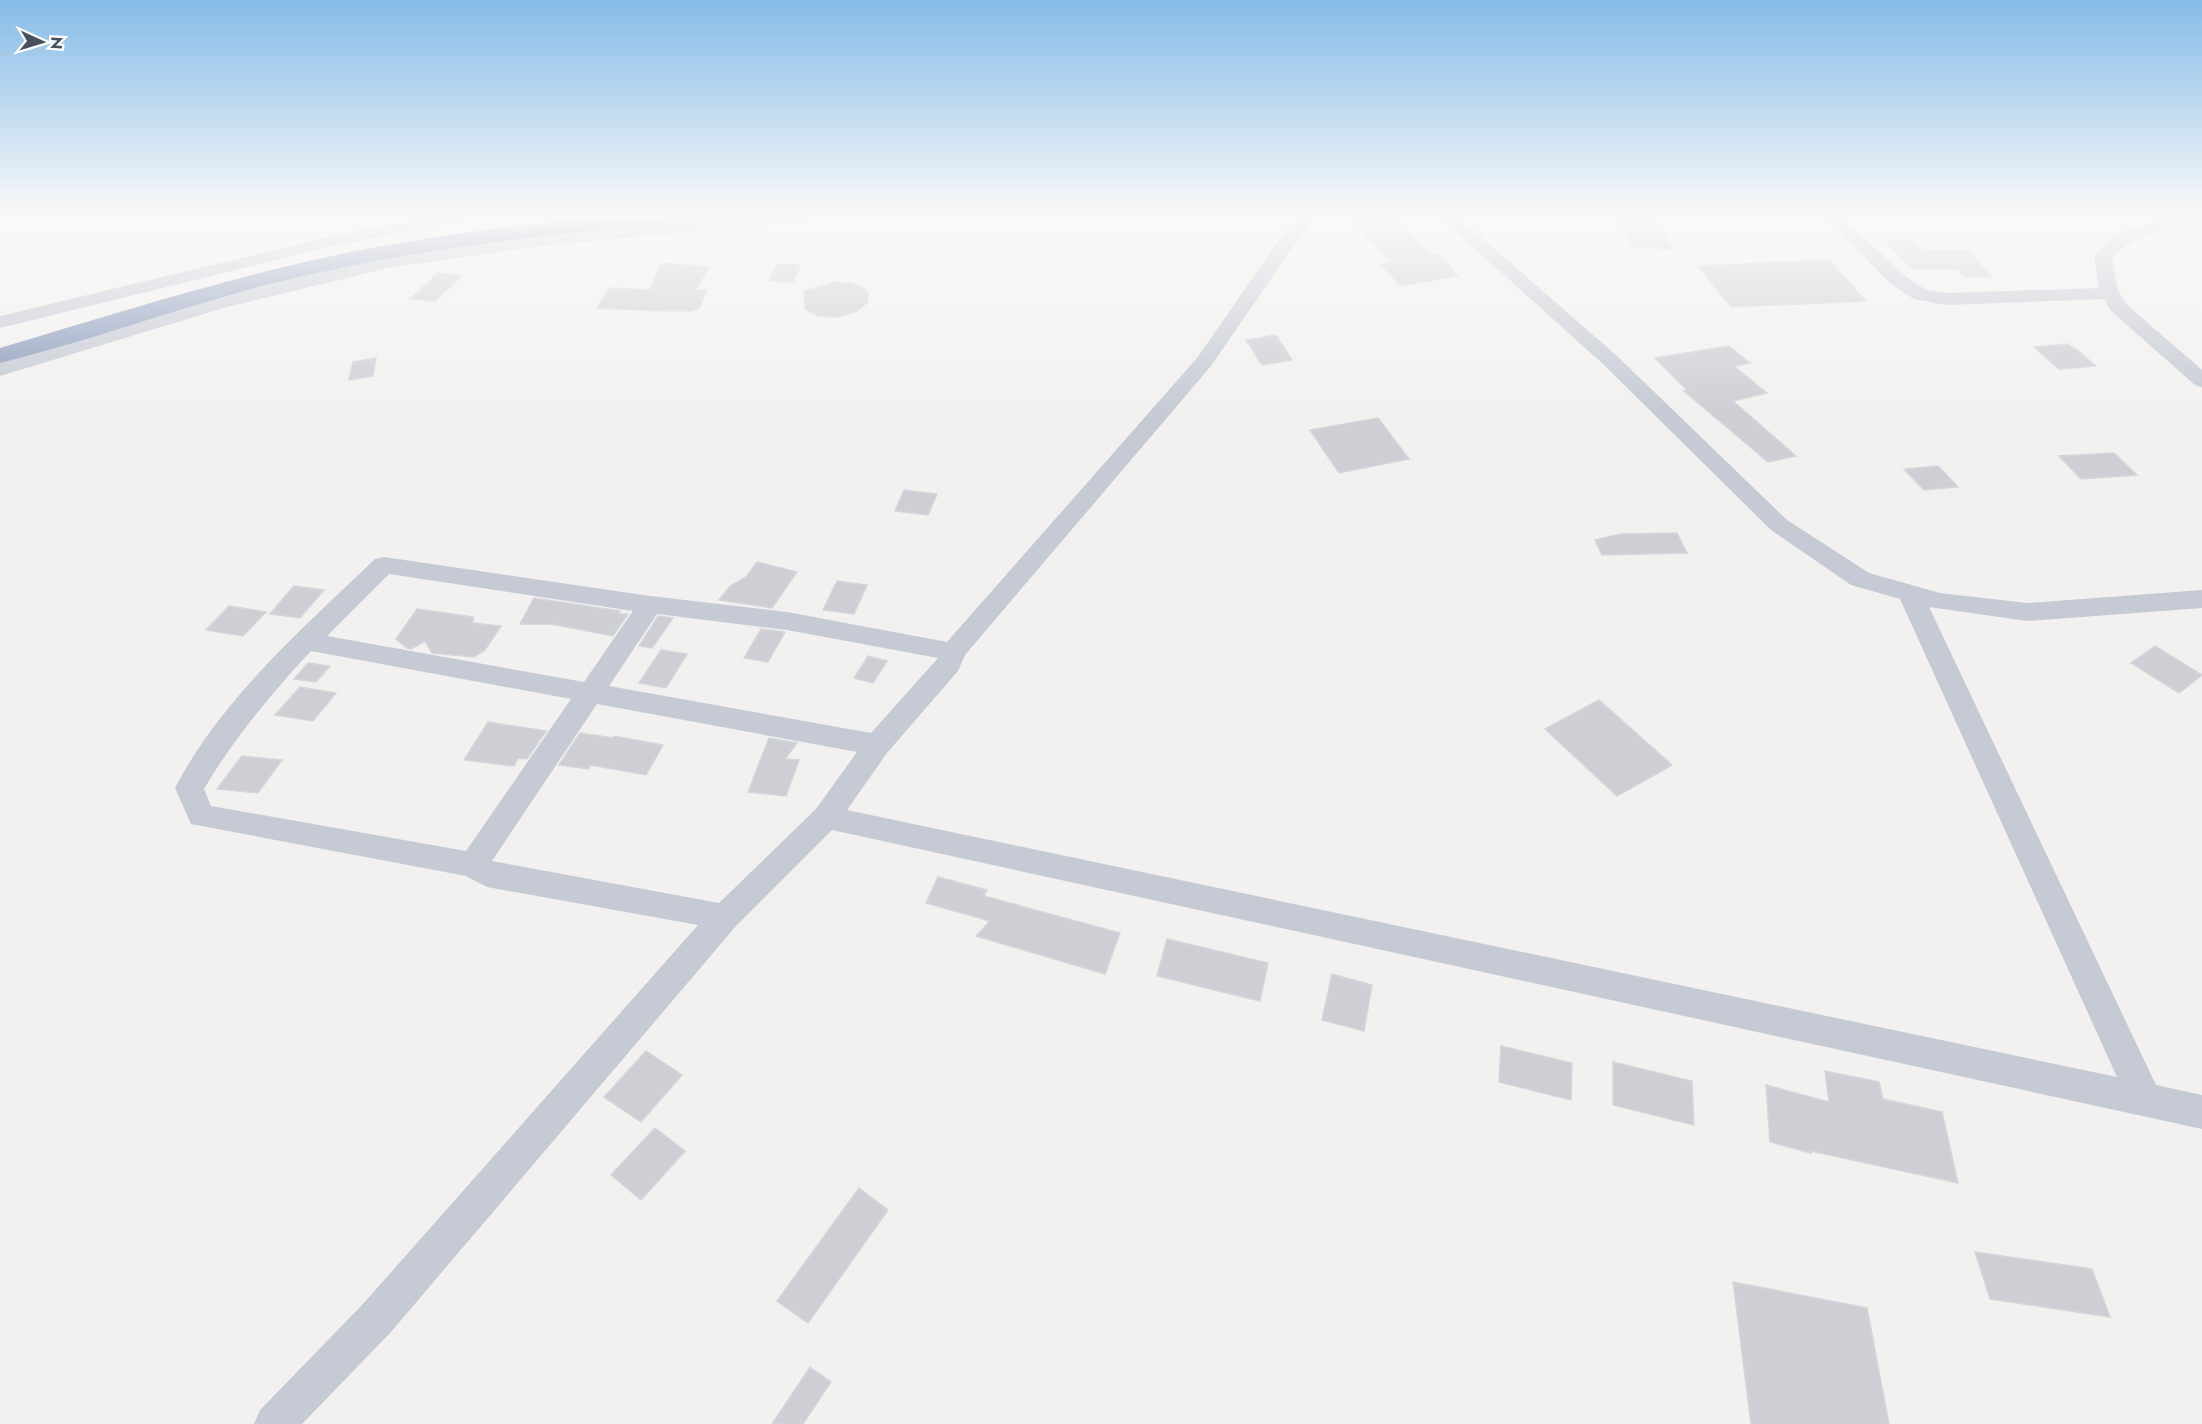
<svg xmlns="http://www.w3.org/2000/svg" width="2202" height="1424" font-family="Jost,sans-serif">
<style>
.building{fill:#cdcfd4;stroke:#d5d6db;stroke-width:1.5}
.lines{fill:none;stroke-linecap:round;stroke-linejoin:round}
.minor{fill:#c5cad4;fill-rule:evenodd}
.major{fill:#b2bbcd;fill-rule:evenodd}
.highway{fill:#8b9bbc;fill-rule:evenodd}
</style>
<rect width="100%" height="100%" fill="#f3f1f0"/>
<g class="building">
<path d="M1346 214H1391L1432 255 1437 254 1458 276 1401 286 1381 264 1392 262Z"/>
<path d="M1616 214H1654L1673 249 1633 248Z"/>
<path d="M1886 241H1913L1922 250H1968L1992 277H1965L1958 269H1911Z"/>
<path d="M1829 260 1866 301 1731 307 1698 266Z"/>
<path d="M662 263 709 267 695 290H706L700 307 692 311H662L597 308 610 288 649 290Z"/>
<path d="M777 264 801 265 793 282 769 281Z"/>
<path d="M438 273 461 276 435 301 410 299Z"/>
<path d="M835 282 852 283 865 289 868 293 867 303 856 312 837 317 818 316 805 309 804 291Z"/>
<path d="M1276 335 1292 360 1262 365 1246 340Z"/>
<path d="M2067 344 2076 349 2096 366 2059 369 2034 347Z"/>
<path d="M1729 346 1750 363 1734 366 1767 393 1733 401 1796 456 1768 462 1684 391 1687 390 1655 358Z"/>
<path d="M376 358 373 376 349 380 353 362Z"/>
<path d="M1378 418 1409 459 1339 473 1310 430Z"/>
<path d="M2114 453 2137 475 2081 479 2059 456Z"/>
<path d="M1938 466 1958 487 1924 490 1904 469Z"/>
<path d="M904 490 937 494 928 515 895 511Z"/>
<path d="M1677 533 1687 553 1602 555 1595 540 1620 534Z"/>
<path d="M757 562 797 572 772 608 719 600 730 586 746 577Z"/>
<path d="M837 581 867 585 854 614 823 610Z"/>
<path d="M294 586 324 590 300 618 270 614Z"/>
<path d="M534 598 620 611 618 614H628L613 636 551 624H520Z"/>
<path d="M229 606 266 612 243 636 206 630Z"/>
<path d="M417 609 473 617V623L501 626 485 650 474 657 432 653 425 641 411 649 407 648 396 639Z"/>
<path d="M658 616 673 618 652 648 639 646Z"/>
<path d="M761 629 785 632 768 662 744 658Z"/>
<path d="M2155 646 2202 675 2179 693 2131 663Z"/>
<path d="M661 650 687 654 666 688 639 683Z"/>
<path d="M868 656 887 661 873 683 854 678Z"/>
<path d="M308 663 330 666 316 682 294 679Z"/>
<path d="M300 687 336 693 313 721 275 715Z"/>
<path d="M1599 700 1672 765 1617 796 1545 729Z"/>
<path d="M488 722 546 731 527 759 518 758 514 766 464 760Z"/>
<path d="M580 733 613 738 614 736 663 745 646 775 591 765 588 769 559 765Z"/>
<path d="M769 738 797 743 785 759 799 760 786 796 748 792Z"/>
<path d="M242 756 282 760 258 793 217 789Z"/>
<path d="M938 877 987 890 984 896 1120 933 1105 974 976 936 990 921 926 903Z"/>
<path d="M1167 939 1268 963 1260 1001 1157 976Z"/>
<path d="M1332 974 1372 985 1364 1031 1322 1020Z"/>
<path d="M1501 1046 1572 1063 1571 1100 1499 1082Z"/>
<path d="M646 1051 682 1075 641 1122 604 1097Z"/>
<path d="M1613 1062 1692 1081 1694 1125 1613 1105Z"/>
<path d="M1825 1071 1879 1082 1883 1099 1942 1112 1958 1183 1811 1151V1153L1770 1142 1766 1085 1829 1102Z"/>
<path d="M655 1128 685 1151 641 1200 611 1175Z"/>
<path d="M859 1188 888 1210 808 1323 777 1301Z"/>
<path d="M1975 1252 2092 1269 2110 1317 1990 1299Z"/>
<path d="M1733 1282 1867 1308 1889 1424H1751Z"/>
<path d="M810 1367 831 1382 803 1424H772Z"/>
</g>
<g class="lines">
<g class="minor">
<path d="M444 214H478L469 219 333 246 0 328V316L333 236Z"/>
<path d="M774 214H837L828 219 540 246 388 268 227 307 0 376V363C127 323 255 284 386 258 513 232 644 225 774 214Z"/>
<path d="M1301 214H1319L1297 241 1211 366 965 655 958 671 887 753 847 810 2117 1077 1900 599 1851 585 1771 530 1603 364 1436 214H1455L1617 356 1787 520 1869 573 1940 593 2027 603 2202 590V608L2027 621 1929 607 2156 1085 2202 1095V1129L832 830 736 926 391 1332 302 1424H254L260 1410 363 1304 698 925 487 887 466 876 191 824 175 788C222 698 303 628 375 559L384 557 650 596 787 612 947 642 1197 358 1284 233ZM389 574 633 611 584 682 327 636ZM657 614 787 630 938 658 871 733 609 686ZM311 651 571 699 466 851 211 806 204 789C234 738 271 694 311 651ZM597 704 857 752 816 809 719 903 492 861Z"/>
<path d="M1821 214H1839L1905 276 1926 290 1946 293 2099 288 2094 257C2119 221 2162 221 2202 215V225C2166 231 2138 230 2112 258L2118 290 2126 304 2202 370V387L2195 385 2111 311 2104 299 1946 305 1914 299 1891 284Z"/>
</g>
<path class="major" d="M446 214H469C463 222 457 223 447 221L444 216Z"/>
<path class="highway" d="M633 214H710L707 219 699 220C562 233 425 247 291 279 193 302 98 339 0 363V348C110 315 220 280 332 256 431 235 532 223 633 214Z"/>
</g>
<linearGradient id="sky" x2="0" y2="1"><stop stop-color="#85bce8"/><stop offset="0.52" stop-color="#faf9f8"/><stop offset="1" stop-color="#faf9f8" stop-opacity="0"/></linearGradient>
<rect width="2202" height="413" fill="url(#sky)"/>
<g transform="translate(42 42) rotate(94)" stroke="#ffffff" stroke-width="4.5" paint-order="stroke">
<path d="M0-4.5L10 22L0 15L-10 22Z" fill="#49505d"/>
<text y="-9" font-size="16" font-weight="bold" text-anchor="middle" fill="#49505d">N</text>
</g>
</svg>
